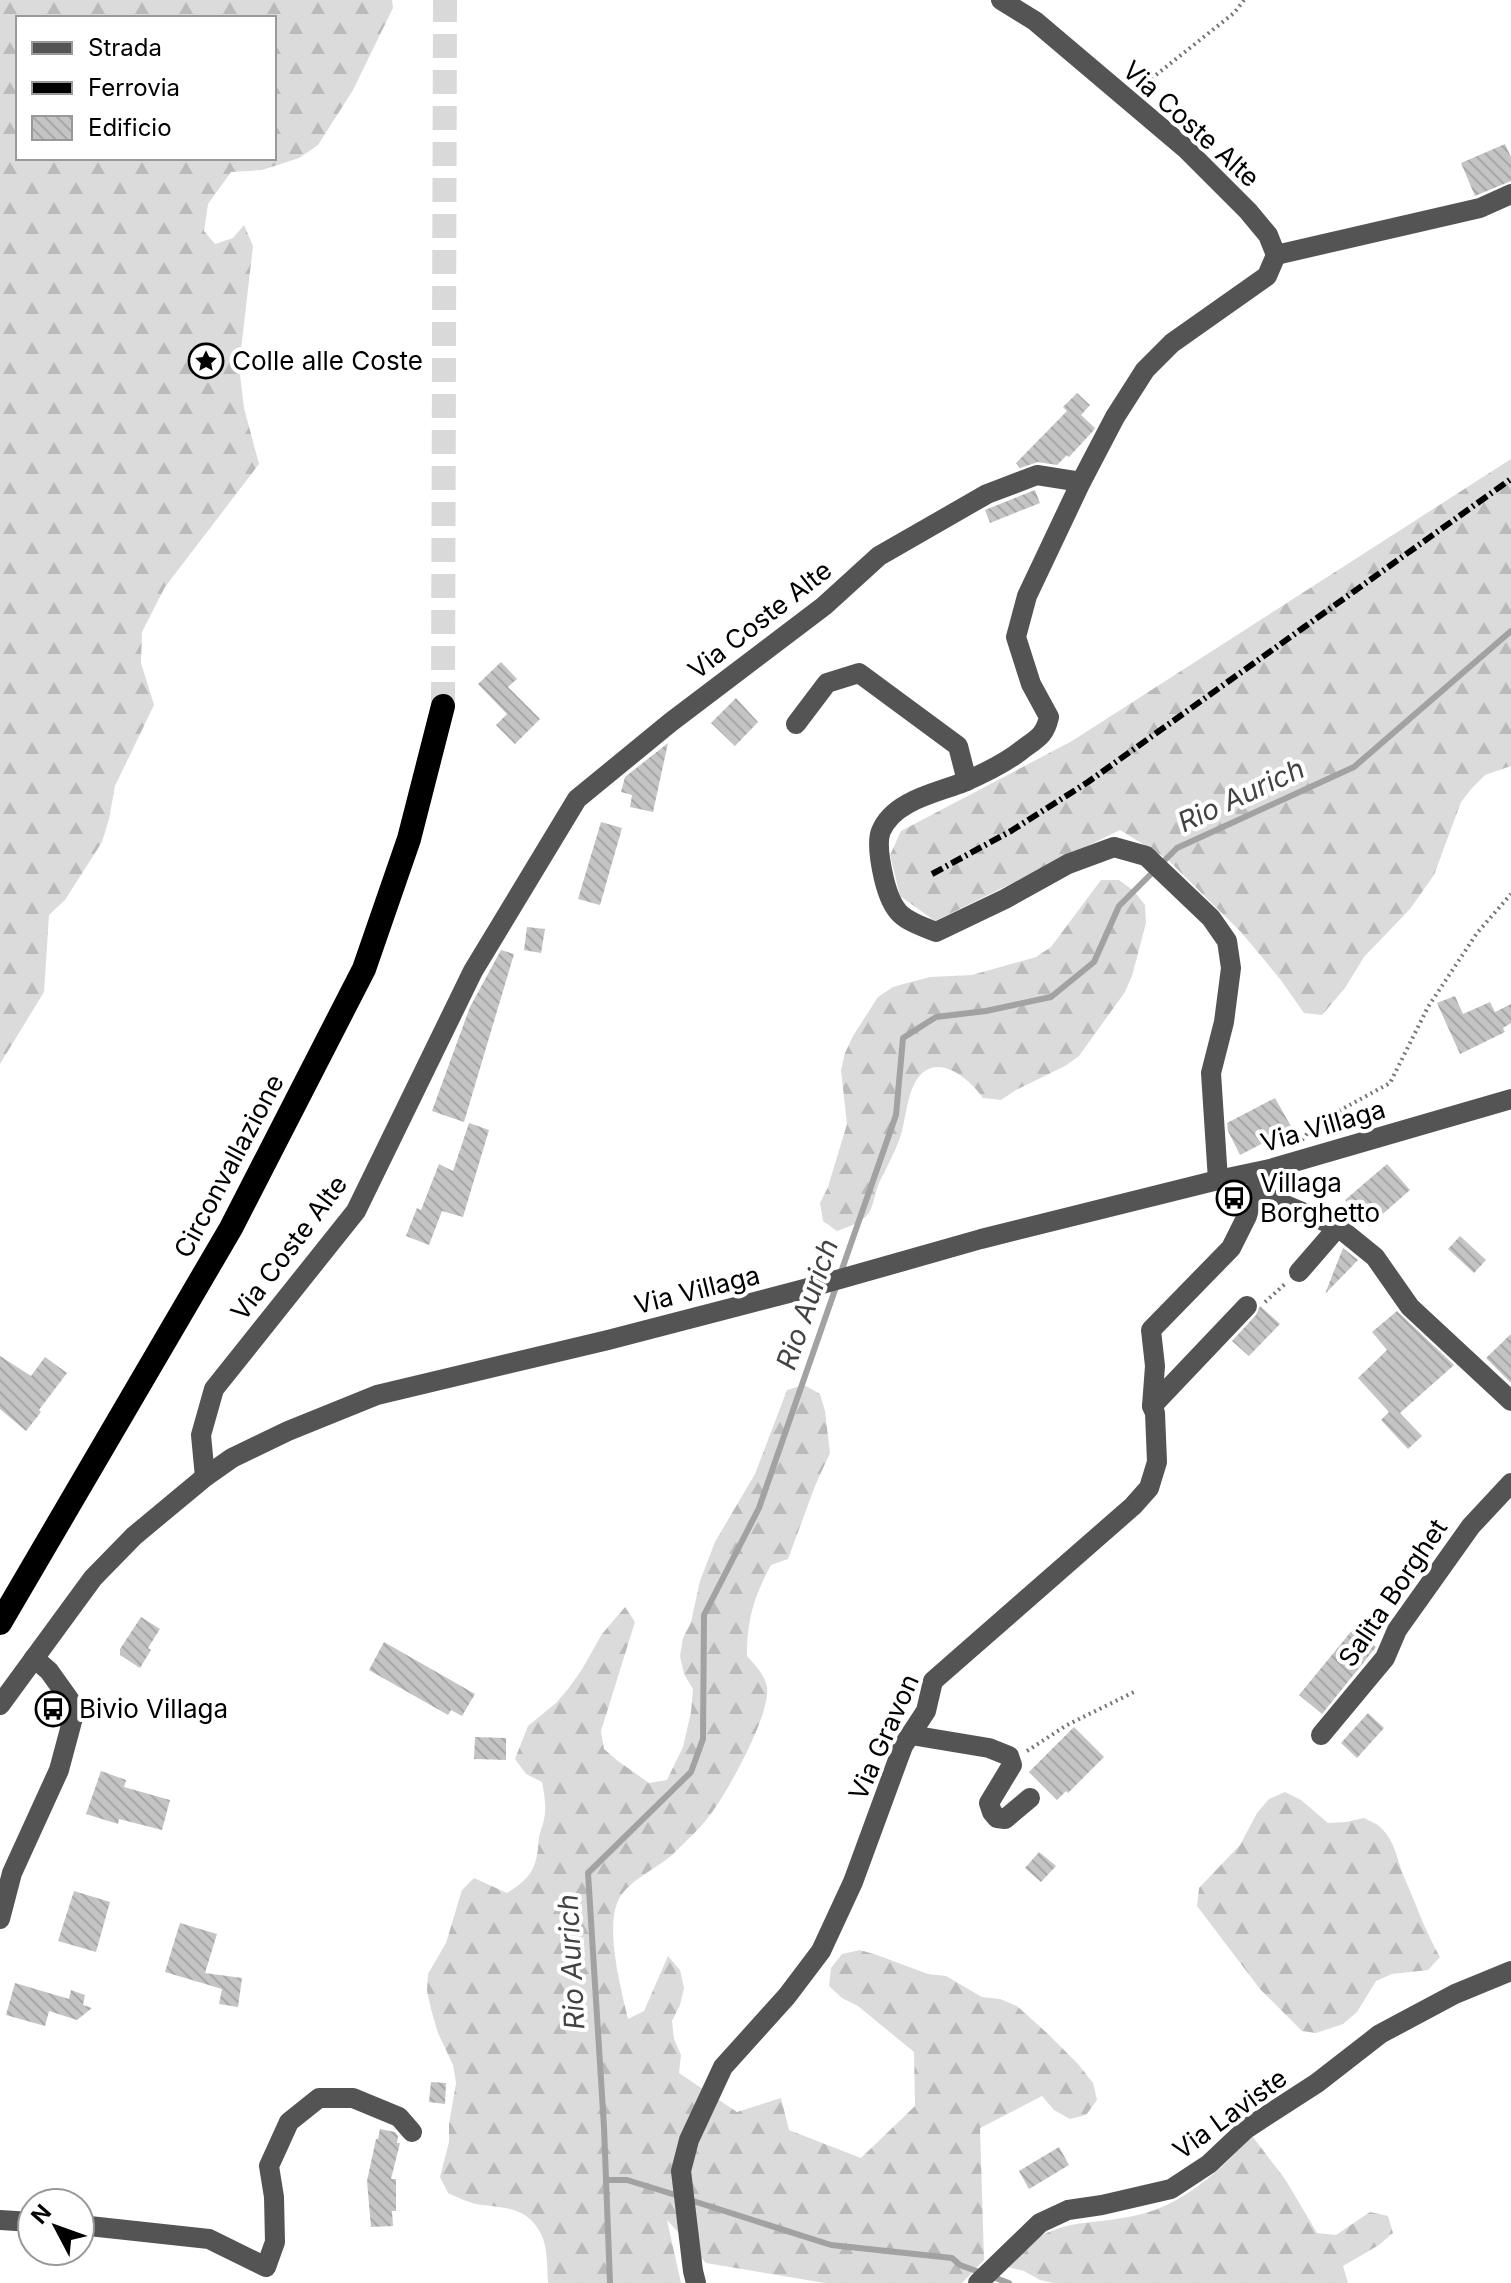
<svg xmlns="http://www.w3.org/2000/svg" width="1511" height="2283" font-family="Inter,sans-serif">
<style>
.forest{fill:url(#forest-firs);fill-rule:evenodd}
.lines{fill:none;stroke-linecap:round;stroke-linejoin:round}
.stream{stroke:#a2a2a2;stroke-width:6}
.building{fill:url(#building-back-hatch)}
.highway-tunnel{stroke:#d9d9d9;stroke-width:24;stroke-dasharray:24 12;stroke-linecap:butt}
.path{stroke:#767676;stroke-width:4;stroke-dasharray:2 4;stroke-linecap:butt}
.minor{stroke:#545454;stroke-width:20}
.highway{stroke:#000;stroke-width:24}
.rail{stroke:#000;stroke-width:6;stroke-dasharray:12 4 2 4;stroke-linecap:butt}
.labels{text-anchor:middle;stroke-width:8;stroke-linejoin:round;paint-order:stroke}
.street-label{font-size:26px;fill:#000;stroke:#fff}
.poi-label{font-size:26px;fill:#000;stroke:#fff;text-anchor:start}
.water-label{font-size:28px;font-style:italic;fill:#434343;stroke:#fff}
</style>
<defs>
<pattern id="forest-firs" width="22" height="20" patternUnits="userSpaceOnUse" patternTransform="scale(2)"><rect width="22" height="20" fill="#dbdbdb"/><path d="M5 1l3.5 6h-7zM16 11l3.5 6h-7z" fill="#bababa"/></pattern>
<pattern id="building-back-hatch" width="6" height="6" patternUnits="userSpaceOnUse" patternTransform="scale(2)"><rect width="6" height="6" fill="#c4c4c4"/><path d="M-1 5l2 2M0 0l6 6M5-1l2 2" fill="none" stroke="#a7a7a7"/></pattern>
</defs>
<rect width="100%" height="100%" fill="#fff"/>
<g class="forest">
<path d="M0 0H392L393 8 353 90 318 145 299 158 262 170 231 172 208 204 204 231 215 244 233 238 244 225 253 246 239 367 244 408 259 464 165 587 142 632 141 663 154 705 115 786 109 819 102 842 65 900 49 915 44 992 0 1064ZM18 18H274V158H18Z"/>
<path d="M1511 459V766L1485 775 1472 788 1461 802 1434 875 1410 909 1364 957 1345 988 1322 1015 1304 1013 1280 979 1241 932 1167 859 1120 830 935 921 900 896 890 855 901 831 1072 741Z"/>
<path d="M1101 880H1119L1134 891 1145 905 1146 923 1132 976 1125 992 1079 1056 1065 1066 1016 1090 1001 1100 983 1098C966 1074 929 1047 912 1089 906 1105 905 1122 900 1138 894 1154 886 1168 879 1183 875 1192 874 1204 869 1213 863 1222 848 1227 837 1231L823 1221 820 1203 828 1187 847 1124 841 1070 845 1053 853 1036 878 997 893 987 911 982 930 977 972 975 1036 957 1051 947Z"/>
<path d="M804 1385 820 1394 825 1411 830 1453 815 1486 788 1559 771 1565C754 1597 747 1619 747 1656 755 1665 765 1675 767 1687 771 1714 727 1793 710 1815 699 1830 685 1842 672 1855 655 1870 626 1881 617 1903 606 1932 621 1989 628 2019L644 2011 668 1956 680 1970 684 1988 680 2005 672 2021 674 2039 681 2055 679 2073 737 2112 781 2098 789 2130 861 2158 915 2106 914 2052 858 2006 842 1998 829 1986 831 1968 842 1954 860 1950 877 1955 928 1974 946 1976 982 1997 1000 1999 1017 2006 1048 2034 1078 2064 1093 2083 1097 2100 1086 2115 1070 2119 1054 2110 1042 2096 980 2128 984 2260 962 2283H825L706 2263 667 2220 681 2283H548C547 2268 548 2247 541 2234 528 2208 507 2208 483 2205 471 2204 459 2198 448 2193L440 2177 449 2142V2124L456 2083 453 2065 438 2033 431 2009 427 1991 428 1974 446 1943 462 1890 474 1878 507 1893C533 1877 537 1867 539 1837 540 1831 543 1826 544 1819 547 1807 544 1794 542 1782L526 1774 515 1759 528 1726 556 1703 568 1689 581 1671 602 1634 625 1607 635 1622 601 1731 604 1749 618 1761 649 1783 667 1780 683 1747 691 1712 693 1689 684 1674 680 1656 683 1638 691 1622 700 1581 715 1542 755 1474 787 1390Z"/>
<path d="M1285 1792 1301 1800 1328 1823 1346 1822 1364 1818C1369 1821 1376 1823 1380 1827 1395 1840 1397 1860 1404 1877 1416 1904 1425 1931 1440 1957L1428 1970 1392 1974 1376 1981 1357 2012 1343 2024 1316 2033 1302 2031 1260 1989 1197 1906 1199 1888 1240 1845 1257 1813 1269 1799Z"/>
<path d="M1252 2136 1285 2179 1317 2233 1336 2235 1370 2212 1388 2216 1393 2233 1379 2245 1343 2266 1348 2283H1054L1040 2280 1024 2271 995 2264C1019 2249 1042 2231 1071 2225 1099 2220 1128 2220 1155 2210 1194 2195 1224 2166 1252 2136Z"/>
</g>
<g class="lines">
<g class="stream">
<path d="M841 1272 896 1115 903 1038 936 1017 986 1011 1051 997 1094 962 1119 906 1177 848 1354 767 1511 631"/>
<path d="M606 2180H627L679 2196"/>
<path d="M690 2200 831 2245 952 2258 960 2265 1009 2283"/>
<path d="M610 2283 604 2127 588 1873 691 1772 703 1739 704 1615 759 1508 836 1287"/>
</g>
</g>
<g class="building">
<path d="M1505 144 1511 157V181L1475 196 1461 163Z"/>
<path d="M1077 393 1090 405 1081 415 1095 428 1093 431 1069 457 1067 455 1057 465 1038 462 1020 468 1016 463 1067 411 1063 407Z"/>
<path d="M1035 490 1040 503 990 523 985 510Z"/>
<path d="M501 662 517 679 508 687 540 719 515 744 496 725 507 714 478 684Z"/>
<path d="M736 698 758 722 735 746 711 723Z"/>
<path d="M668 743 653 812 630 807 632 795 621 792 625 777Z"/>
<path d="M601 822 622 828 600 905 578 899Z"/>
<path d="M527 927 545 929 541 953 524 950Z"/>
<path d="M501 950 514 954 464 1122 432 1111 470 1007Z"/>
<path d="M1455 996 1463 1014 1490 1002 1495 1012 1511 1004V1023L1503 1028 1505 1032 1460 1054 1437 1003Z"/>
<path d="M1275 1098 1292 1128 1240 1155 1228 1131 1227 1123Z"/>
<path d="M469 1123 489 1130 463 1217 442 1211 429 1245 406 1236 417 1208 421 1210 439 1164 453 1171Z"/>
<path d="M1387 1164 1410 1190 1369 1226 1345 1200Z"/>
<path d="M1460 1236 1486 1260 1474 1273 1448 1249Z"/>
<path d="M1343 1248 1358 1260 1325 1294Z"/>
<path d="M1260 1306 1280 1324 1249 1356 1232 1341 1256 1315Z"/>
<path d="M1397 1311 1454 1365 1400 1413 1422 1436 1408 1449 1381 1420 1389 1412 1358 1378 1387 1350 1372 1332Z"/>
<path d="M1511 1334V1383L1486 1358Z"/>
<path d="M0 1356 31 1376 45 1357 67 1373 39 1410 41 1412 26 1431 0 1409Z"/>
<path d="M141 1617 160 1629 148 1648 151 1650 140 1668 120 1655V1649Z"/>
<path d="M1354 1628 1376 1647 1322 1714 1299 1695Z"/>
<path d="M384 1642 475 1694 462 1716 451 1710 448 1715 369 1670Z"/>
<path d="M1368 1713 1384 1728 1357 1758 1341 1743Z"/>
<path d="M1074 1727 1104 1757 1068 1793 1066 1791 1057 1800 1029 1772Z"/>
<path d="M475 1737 506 1738V1760L474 1759Z"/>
<path d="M101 1771 126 1780 124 1787 170 1800 162 1830 119 1819 118 1824 86 1814Z"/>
<path d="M1039 1852 1056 1866 1041 1882 1025 1868Z"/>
<path d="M74 1891 110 1902 96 1952 58 1941Z"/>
<path d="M180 1923 217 1934 205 1973 242 1978 238 2007 219 2004 222 1989 165 1972Z"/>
<path d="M15 1983 69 1999 71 1990 85 1995 83 2005 92 2008 77 2020 49 2011 45 2026 6 2015Z"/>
<path d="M431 2082 446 2083 445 2104 429 2102Z"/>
<path d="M380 2129 395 2132 398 2136 397 2143H400L391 2179H396V2211H392L393 2226 371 2227 367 2181 376 2139H378Z"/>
<path d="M1059 2147 1069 2165 1029 2189 1019 2171Z"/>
</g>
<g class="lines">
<path class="highway-tunnel" d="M443 706 445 0"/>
<g class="path">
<path d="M1142 86 1234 13 1244 0"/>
<path d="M1302 1140 1315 1124 1390 1083 1428 1007 1477 933 1511 894"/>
<path d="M1265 1302 1285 1284"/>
<path d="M1027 1751 1067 1725 1134 1692"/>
</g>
<g class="minor">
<path d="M1001 0 1035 21 1185 148 1248 211 1268 235 1276 255 1267 276 1172 343 1145 370 1115 417 1081 482 1027 596 1016 637 1031 684 1049 717C1045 735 1038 738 1023 749 1006 763 985 773 964 782 937 793 894 800 881 831 876 843 881 866 884 879 893 916 903 919 936 932L1005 899 1068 864 1114 847 1146 856 1211 918 1227 941 1231 968 1224 1022 1211 1073 1218 1180"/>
<path d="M1276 255 1480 208 1511 194"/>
<path d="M796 724 827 683 859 673 958 746 967 781"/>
<path d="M1259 1184 1254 1192 1338 1227 1375 1257 1410 1307 1511 1401"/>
<path d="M1299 1272 1338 1227"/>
<path d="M1152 1406 1247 1306"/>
<path d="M205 1477 201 1435 214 1389 356 1211 473 971 577 799 671 722 824 606 879 556 987 494 1037 475 1081 482"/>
<path d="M0 1705 93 1578 134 1536 205 1477 232 1458 288 1431 377 1395 608 1340 812 1287 981 1239 1218 1180 1270 1169 1511 1099"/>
<path d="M911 1735 989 1748 1009 1756 1012 1765 989 1803 992 1812 997 1818 1005 1819 1030 1798"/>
<path d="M1321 1735 1385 1658 1397 1630 1471 1526 1511 1483"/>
<path d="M0 1919 12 1873 59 1770 74 1714 69 1699 49 1671 34 1658"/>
<path d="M0 2220 32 2222"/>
<path d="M80 2225 209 2239 266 2267 275 2242 274 2197 269 2166 289 2122 319 2098H353L399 2117 412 2132"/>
<path d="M696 2283 693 2271 681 2171 689 2140 723 2067 787 1996 821 1951 853 1882 903 1746 926 1711 933 1681 1133 1506 1149 1488 1157 1462 1155 1413 1152 1406 1155 1366 1151 1330 1231 1248 1247 1216 1254 1192"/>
<path d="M978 2283 1040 2223 1068 2210 1102 2205 1171 2189 1209 2164 1246 2129 1317 2083 1380 2034 1455 1994 1511 1971"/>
</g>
<path class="highway" d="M0 1623 231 1228 364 969 409 839 443 706"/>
<path class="rail" d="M932 874 1011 831 1088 782 1511 479"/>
</g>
<defs>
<g id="sight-ring" transform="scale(1.8)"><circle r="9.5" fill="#fff" stroke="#000" stroke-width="1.5"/><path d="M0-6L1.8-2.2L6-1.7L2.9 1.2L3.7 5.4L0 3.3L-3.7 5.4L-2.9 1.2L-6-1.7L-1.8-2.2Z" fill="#000"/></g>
<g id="bus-ring" transform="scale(1.8)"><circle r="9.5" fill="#fff" stroke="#000" stroke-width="1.5"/><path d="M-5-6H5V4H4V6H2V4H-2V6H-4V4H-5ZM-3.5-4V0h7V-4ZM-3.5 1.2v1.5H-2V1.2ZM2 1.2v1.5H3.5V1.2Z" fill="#000"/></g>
</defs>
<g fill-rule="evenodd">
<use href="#sight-ring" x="206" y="361"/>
<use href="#bus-ring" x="1234" y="1198"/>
<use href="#bus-ring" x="53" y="1709"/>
</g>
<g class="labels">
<g class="street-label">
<text transform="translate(1191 124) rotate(42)" y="9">Via Coste Alte</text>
<text transform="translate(760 620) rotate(-38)" y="9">Via Coste Alte</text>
<text transform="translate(1323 1126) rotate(-16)" y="9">Via Villaga</text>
<text transform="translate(229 1166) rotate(-62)" y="9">Circonvallazione</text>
<text transform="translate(289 1248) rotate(-53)" y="9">Via Coste Alte</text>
<text transform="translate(697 1290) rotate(-14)" y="9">Via Villaga</text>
<text transform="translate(1393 1593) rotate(-56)" y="9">Salita Borghet</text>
<text transform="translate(884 1737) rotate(-66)" y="9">Via Gravon</text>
<text transform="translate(1230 2114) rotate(-36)" y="9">Via Laviste</text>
</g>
<g class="poi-label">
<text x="232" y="370">Colle alle Coste</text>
<text x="1260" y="1192">Villaga<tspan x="1260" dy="30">Borghetto</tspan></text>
<text x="79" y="1718">Bivio Villaga</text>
</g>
<g class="water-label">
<text transform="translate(1241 795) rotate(-25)" y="10">Rio Aurich</text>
<text transform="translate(807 1304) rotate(-71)" y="10">Rio Aurich</text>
<text transform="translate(571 1962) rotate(-93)" y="10">Rio Aurich</text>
</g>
</g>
<rect x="16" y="16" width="260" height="144" fill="#ffffff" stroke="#999999" stroke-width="2"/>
<rect x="32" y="42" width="40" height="12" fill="#545454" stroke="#999999" stroke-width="2"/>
<text x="88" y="56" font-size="24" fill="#000000">Strada</text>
<rect x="32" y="82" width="40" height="12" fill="#000000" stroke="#999999" stroke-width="2"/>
<text x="88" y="96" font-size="24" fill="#000000">Ferrovia</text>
<rect x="32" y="116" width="40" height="24" fill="url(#building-back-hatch)" stroke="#999999" stroke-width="2"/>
<text x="88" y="136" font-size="24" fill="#000000">Edificio</text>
<g transform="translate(56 2227) rotate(311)"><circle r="38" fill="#ffffff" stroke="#999999" stroke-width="2"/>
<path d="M0-6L14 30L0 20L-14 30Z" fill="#000000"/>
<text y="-12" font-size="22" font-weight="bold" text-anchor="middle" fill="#000000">N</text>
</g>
</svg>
